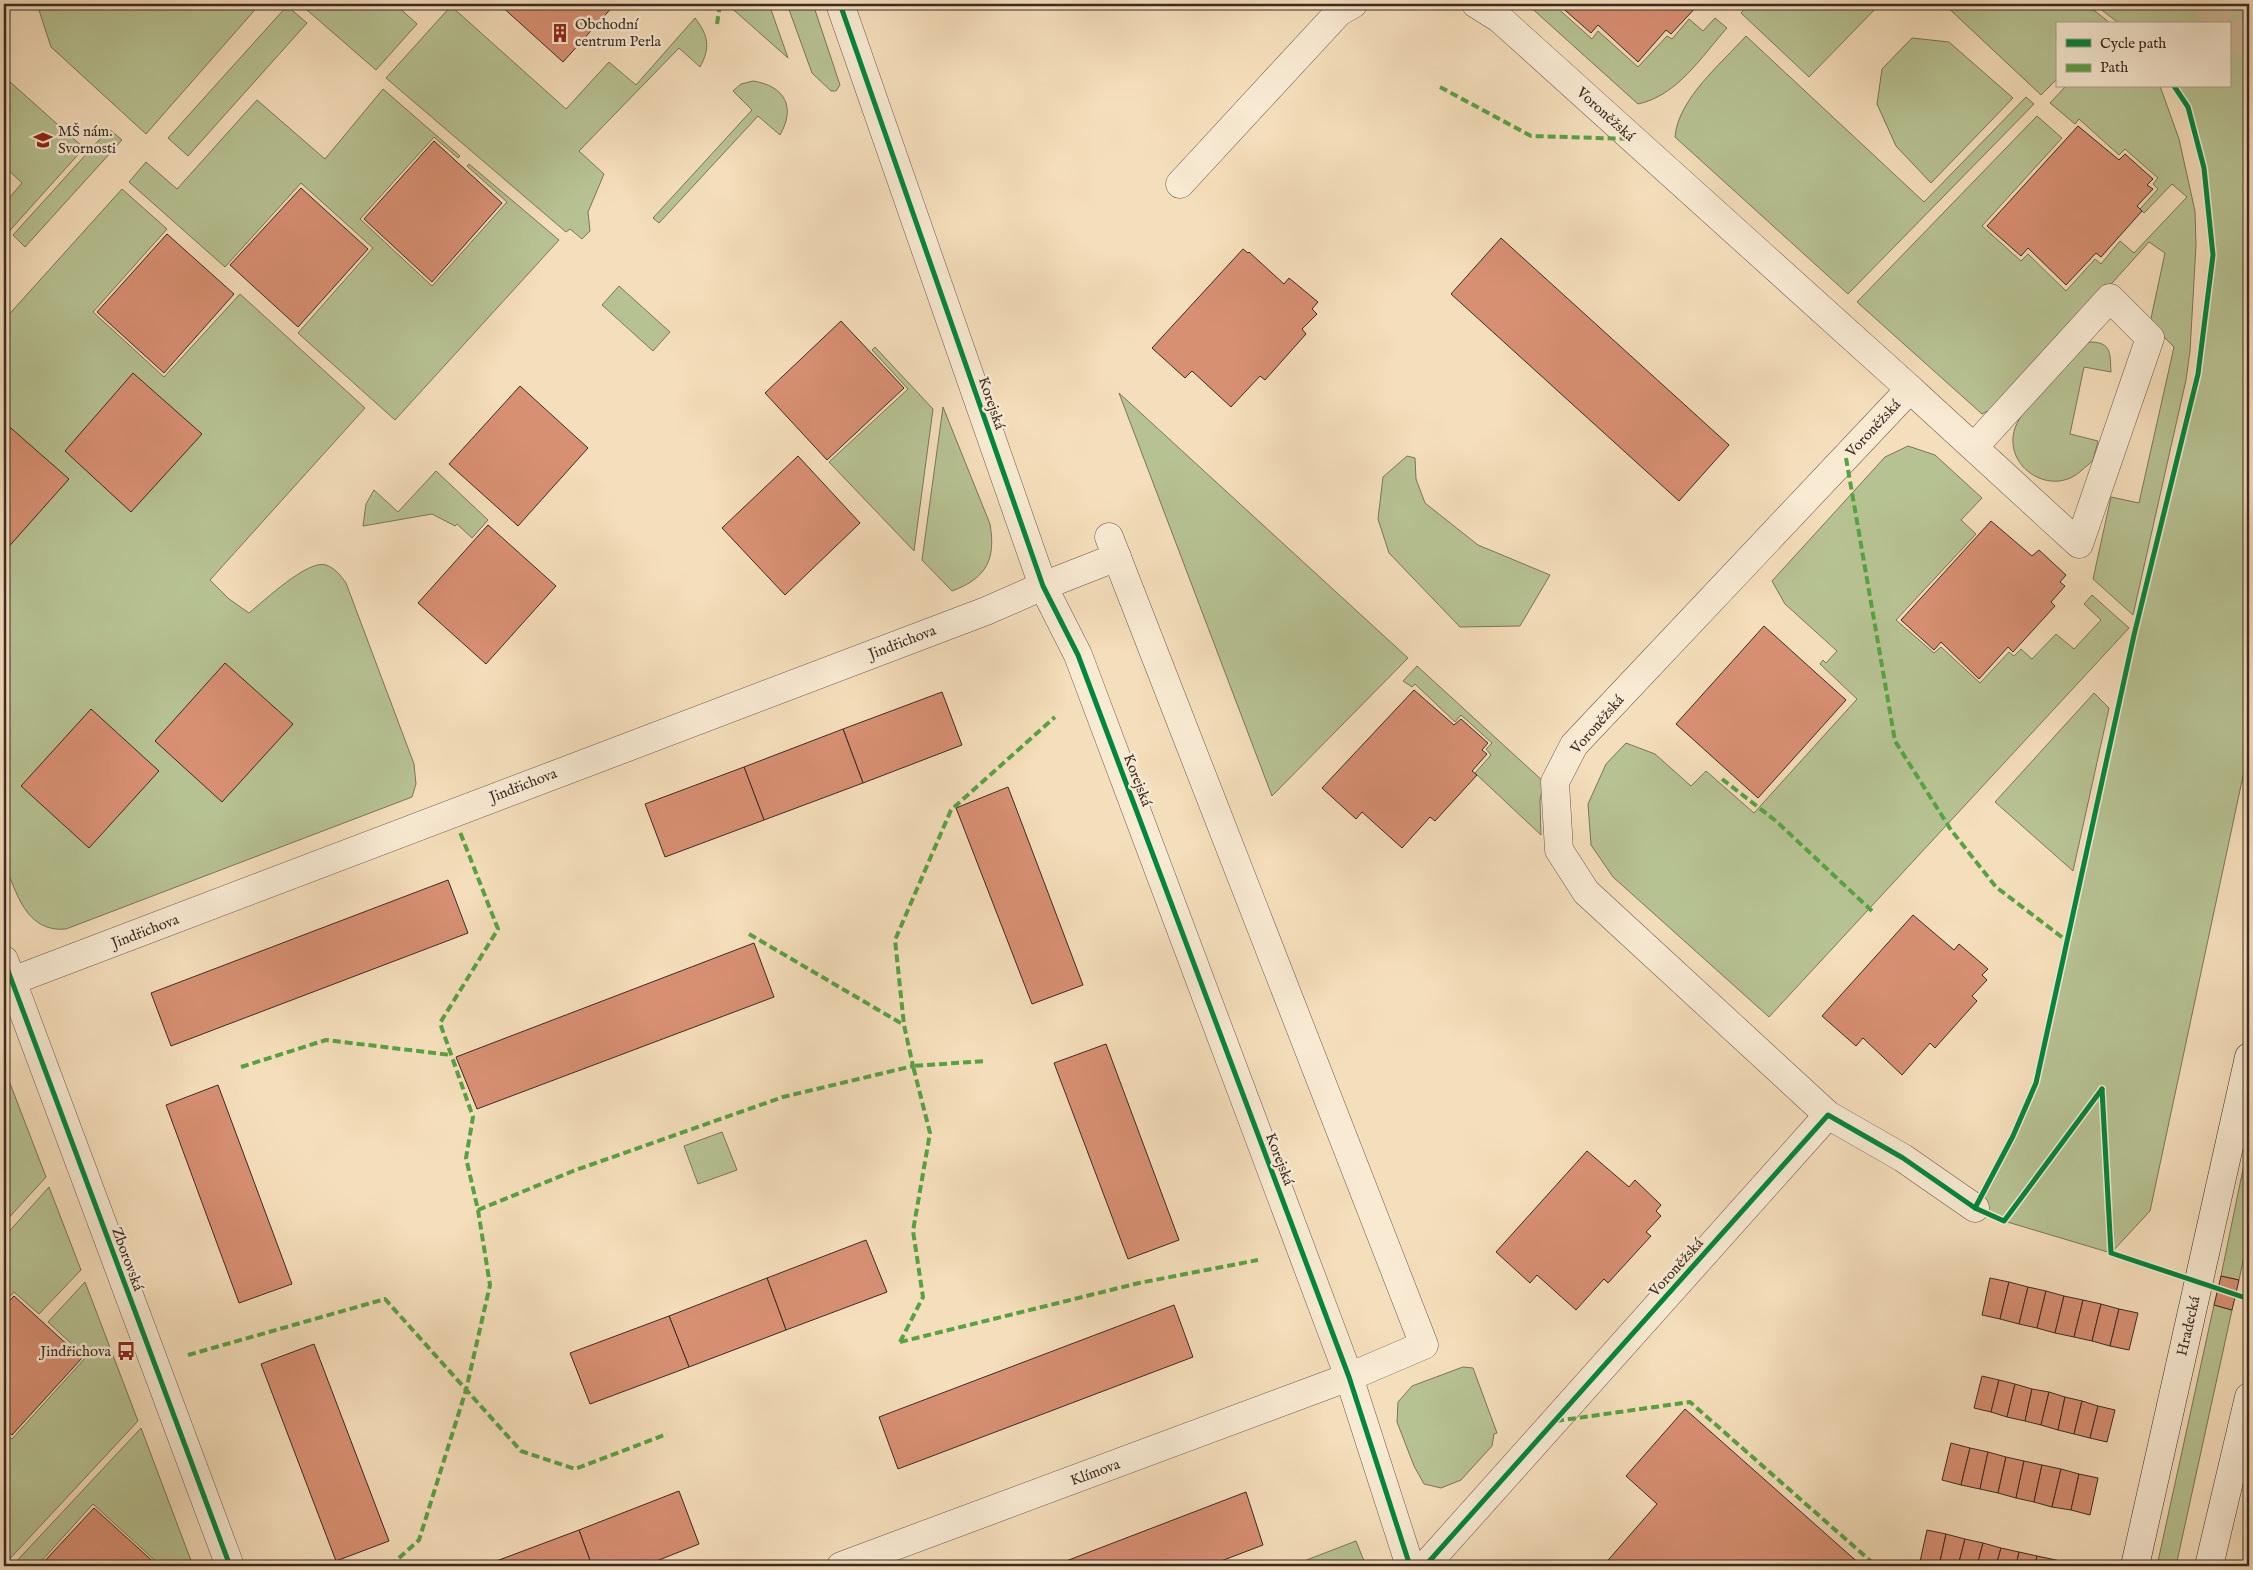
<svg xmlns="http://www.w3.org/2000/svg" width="2253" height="1570" font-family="'IM FELL English',serif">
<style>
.green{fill:#b7c293;stroke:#79765c}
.building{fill:#d89073;stroke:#3b2b24}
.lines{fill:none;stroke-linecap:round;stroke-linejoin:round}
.trunk-tunnel{stroke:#d0ba9d;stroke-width:28;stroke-dasharray:28 14;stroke-linecap:butt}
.minor-casing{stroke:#6a584a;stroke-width:29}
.tertiary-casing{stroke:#6a584a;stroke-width:29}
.secondary-casing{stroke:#3b2b24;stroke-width:29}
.minor{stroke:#f8ead3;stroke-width:28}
.tertiary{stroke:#f8ead3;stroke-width:28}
.secondary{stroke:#f8ead3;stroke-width:28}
.quiet{stroke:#54a442;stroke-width:4;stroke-dasharray:8 4;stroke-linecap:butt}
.cycleway-casing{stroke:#f8ead3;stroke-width:8}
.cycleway{stroke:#00873e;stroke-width:5}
.labels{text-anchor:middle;stroke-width:5;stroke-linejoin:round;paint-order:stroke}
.poi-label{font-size:15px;fill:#3b2b24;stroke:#f8ead3;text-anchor:start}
.street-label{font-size:15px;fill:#3b2b24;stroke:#f8ead3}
</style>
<rect width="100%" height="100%" fill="#f5debb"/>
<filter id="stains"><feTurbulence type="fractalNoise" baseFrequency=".004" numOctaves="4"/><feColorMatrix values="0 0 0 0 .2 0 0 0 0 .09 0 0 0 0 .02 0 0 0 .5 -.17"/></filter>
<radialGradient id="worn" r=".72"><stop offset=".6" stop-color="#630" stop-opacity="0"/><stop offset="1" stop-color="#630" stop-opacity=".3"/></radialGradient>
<g class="green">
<path d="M37 4H260L146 134 51 47Z"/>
<path d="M300 4H395L417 24 376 70Z"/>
<path d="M727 4H769L788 58Z"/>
<path d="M787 4H813L840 85 836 91H831L812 73Z"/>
<path d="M1527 4H1553L1592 39 1598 31 1638 67 1667 36 1672 39 1689 19 1703 31 1715 18 1727 28C1702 56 1677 96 1638 104Z"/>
<path d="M1749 4H1880L1809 77 1741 13Z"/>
<path d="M1944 4H2078L2095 11 2111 24H2057V79L2041 95Z"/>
<path d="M2094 4H2245L2249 8V748L2150 1211 2111 1253 2004 1221 1975 1208 2013 1136 2036 1083 2134 635 2198 374 2213 255 2204 168 2188 107 2174 86H2229V24H2120Z"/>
<path d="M287 6 307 23 188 156 168 138Z"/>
<path d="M451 6 566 109 609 62 636 85 695 18C708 35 711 47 700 67L679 48 579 151 604 174 588 212 590 231 582 239 570 229 566 232 386 78Z"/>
<path d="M1746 36 1924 202 2026 97 2034 104 1848 294 1675 137C1678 99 1721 64 1746 36Z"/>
<path d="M1912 38 1949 42 2013 98 1931 183 1896 146 1877 104 1882 69Z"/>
<path d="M9 81 84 148 4 237V204L22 183 4 166V87Z"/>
<path d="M753 81C785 86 796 107 780 135L758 116 659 223 653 218 752 110 733 91 741 84Z"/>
<path d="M2066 86H2160L2179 139 2195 211 2196 245 2190 351 2186 380 2133 615 2093 579 2111 497 2139 503 2174 347 2150 323 2165 253 2149 242 2006 401 1982 414 1857 302 2037 116 2062 138 1982 226 2021 261 2028 254 2066 291 2095 259 2101 264 2120 241 2134 253 2187 197 2172 184 2144 213 2140 209 2158 189 2153 184 2158 178 2125 149 2119 155 2079 119 2075 124 2050 103Z"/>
<path d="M383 89 460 156 458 158 434 137 360 219 432 286 507 202 467 166 469 164 559 240 395 420 298 333 373 248 301 183 225 267 129 182 146 162 177 189 257 100 325 159Z"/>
<path d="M109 129 122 140 25 247 13 235Z"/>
<path d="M122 189 167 229 93 312 164 377 240 294 365 408 210 580 229 599 249 613C264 601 308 559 326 565 335 568 341 576 346 583L414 764 416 784 412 797 66 929C26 933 16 892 4 862V320Z"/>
<path d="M619 286 670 332 653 351 602 305Z"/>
<path d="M2090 342C2112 342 2110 354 2111 372L2084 367 2070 434 2098 441C2096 447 2095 454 2093 460 2090 464 2085 467 2082 470 2052 499 2002 467 2015 428 2024 403 2065 366 2084 345Z"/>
<path d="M875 347 933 409 914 551 829 462 908 389 872 350Z"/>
<path d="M1119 393 1408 658 1272 796Z"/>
<path d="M943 407 990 524C996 559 987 578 952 591L922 560Z"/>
<path d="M1908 446 1935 455 1982 498 1961 520 1976 534 1896 620 1934 653 1941 647 1980 683 2009 652 2014 656 2021 649 2032 659 2056 634 2074 649 2101 620 2084 604 2092 595 2129 628 1769 1017 1613 877 1591 845 1588 804 1606 764 1626 743 1655 754 1691 786 1706 771 1754 813 1857 699 1820 664 1823 660 1826 663 1837 651 1785 604 1772 581 1885 457Z"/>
<path d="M1407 456 1415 458 1416 479 1425 503 1478 545 1550 575 1520 626 1460 627 1389 553 1378 519 1383 477Z"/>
<path d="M436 471 488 520 472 538 457 524 455 526 432 514 363 526 366 504 374 490 398 512Z"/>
<path d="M1417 666 1544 782 1540 800 1541 835 1475 773 1491 755 1486 749 1492 743 1461 715 1455 722 1415 684 1412 687 1403 681Z"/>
<path d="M2094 693 2109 708 2073 871 1995 802Z"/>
<path d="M6 1073 46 1177 4 1223V1150L6 1147 4 1144V1075Z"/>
<path d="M722 1132 737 1170 698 1184 684 1146Z"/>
<path d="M2249 1140V1233L2239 1280 2221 1276Z"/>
<path d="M49 1187 81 1270 39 1314 14 1292 4 1303V1237Z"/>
<path d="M85 1282 138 1421 4 1565V1432L12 1439 86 1357 48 1322Z"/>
<path d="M2214 1305 2232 1310 2176 1566H2157Z"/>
<path d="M1463 1367 1473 1368 1497 1433 1494 1434 1492 1446 1461 1480 1441 1488 1424 1484 1414 1466 1397 1422 1398 1402 1412 1386Z"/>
<path d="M141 1428 193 1566H161L93 1504 37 1566H12Z"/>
<path d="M1356 1541 1366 1566H1291Z"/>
</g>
<g class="building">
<path d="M499 4H615L563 62Z"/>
<path d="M1558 4H1699L1671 34 1666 30 1638 62 1598 25 1591 33Z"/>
<path d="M2078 126 2119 160 2125 154 2153 179 2147 185 2153 189 2137 206 2142 211 2101 257 2096 253 2066 285 2028 248 2021 256 1987 226Z"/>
<path d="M434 141 502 203 432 282 364 219Z"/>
<path d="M301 188 368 249 298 327 230 265Z"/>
<path d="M167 234 234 294 164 373 97 312Z"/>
<path d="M1501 238 1729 445 1679 501 1451 294Z"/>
<path d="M1243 249 1248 253 1249 252 1284 284 1289 278 1318 302 1312 309 1317 314 1302 329 1306 334 1265 380 1260 376 1231 407 1192 371 1185 378 1152 348Z"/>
<path d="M841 321 904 388 827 460 765 393Z"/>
<path d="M133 373 202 434 131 512 65 451Z"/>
<path d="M520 386 588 448 518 526 449 464Z"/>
<path d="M4 422 69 479 4 552Z"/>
<path d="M798 456 860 523 785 595 722 528Z"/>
<path d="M1991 521 2032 556 2039 550 2066 575 2060 582 2065 586 2051 602 2055 606 2013 652 2008 647 1979 679 1941 642 1934 650 1901 620Z"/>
<path d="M488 525 556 586 486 664 418 603Z"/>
<path d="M1764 626 1846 700 1758 798 1676 724Z"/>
<path d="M225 663 293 724 222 802 155 741Z"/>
<path d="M1414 690 1454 725 1461 719 1488 743 1482 750 1487 754 1472 771 1477 775 1435 821 1430 817 1402 848 1362 812 1356 819 1322 788Z"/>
<path d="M942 692 962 745 863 783 843 729Z"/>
<path d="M91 709 159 771 89 848 21 786Z"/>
<path d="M843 729 863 783 764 820 744 767Z"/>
<path d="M744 767 764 820 665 857 645 804Z"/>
<path d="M1008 787 1083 985 1032 1004 956 808Z"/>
<path d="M448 880 468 933 171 1046 151 993Z"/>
<path d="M1913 915 1954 950 1959 944 1988 969 1982 975 1987 980 1972 996 1977 1001 1935 1048 1930 1043 1902 1075 1863 1038 1856 1046 1822 1016Z"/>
<path d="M754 943 774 997 477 1109 456 1057Z"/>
<path d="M1106 1044 1179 1240 1128 1259 1054 1063Z"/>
<path d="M218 1085 292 1284 239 1303 166 1105Z"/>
<path d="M1587 1151 1629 1187 1635 1180 1661 1205 1656 1211 1661 1216 1646 1232 1651 1236 1608 1283 1604 1279 1576 1310 1537 1275 1530 1283 1496 1252Z"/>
<path d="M866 1240 887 1292 786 1330 767 1278Z"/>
<path d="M2221 1276 2239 1280 2232 1310 2214 1305Z"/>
<path d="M767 1278 786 1330 689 1367 669 1316Z"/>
<path d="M1990 1278 2009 1282 2000 1319 1982 1315Z"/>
<path d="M2009 1282 2028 1287 2019 1324 2000 1319Z"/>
<path d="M2028 1287 2046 1291 2037 1328 2019 1324Z"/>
<path d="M2046 1291 2064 1296 2055 1333 2037 1328Z"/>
<path d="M14 1296 82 1358 12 1435 4 1428V1307Z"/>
<path d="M2064 1296 2083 1300 2074 1337 2055 1333Z"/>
<path d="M2083 1300 2101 1304 2092 1341 2074 1337Z"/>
<path d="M2101 1304 2119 1309 2110 1346 2092 1341Z"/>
<path d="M1174 1305 1193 1357 898 1469 879 1417Z"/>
<path d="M2119 1309 2138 1313 2129 1350 2110 1346Z"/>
<path d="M669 1316 689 1367 590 1404 570 1353Z"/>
<path d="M314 1344 389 1541 336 1561 261 1364Z"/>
<path d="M1982 1376 1999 1380 1991 1412 1974 1408Z"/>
<path d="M1999 1380 2015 1384 2007 1417 1991 1412Z"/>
<path d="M2015 1384 2032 1389 2025 1421 2007 1417Z"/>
<path d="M2032 1389 2049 1392 2041 1425 2025 1421Z"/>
<path d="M2049 1392 2065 1397 2058 1430 2041 1425Z"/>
<path d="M2065 1397 2082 1401 2074 1434 2058 1430Z"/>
<path d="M2082 1401 2098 1406 2090 1438 2074 1434Z"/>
<path d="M2098 1406 2115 1410 2107 1442 2090 1438Z"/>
<path d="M1685 1409 1862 1566H1603L1657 1504 1626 1476Z"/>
<path d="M1951 1443 1970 1448 1961 1485 1942 1480Z"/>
<path d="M1970 1448 1988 1452 1980 1489 1961 1485Z"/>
<path d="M1988 1452 2006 1457 1998 1493 1980 1489Z"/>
<path d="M2006 1457 2024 1461 2016 1498 1998 1493Z"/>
<path d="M2024 1461 2042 1465 2034 1502 2016 1498Z"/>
<path d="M2042 1465 2061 1469 2052 1507 2034 1502Z"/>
<path d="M2061 1469 2079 1474 2071 1510 2052 1507Z"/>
<path d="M2079 1474 2098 1478 2090 1515 2071 1510Z"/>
<path d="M679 1491 699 1544 644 1566H592L579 1530Z"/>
<path d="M1246 1492 1263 1545 1208 1566H1053Z"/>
<path d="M94 1508 158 1566H40Z"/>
<path d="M579 1530 592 1566H483Z"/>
<path d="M1927 1530 1946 1534 1939 1566H1919Z"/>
<path d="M1946 1534 1965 1539 1958 1566H1939Z"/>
<path d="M1965 1539 1983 1543 1977 1566H1958Z"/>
<path d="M1983 1543 2001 1548 1996 1566H1977Z"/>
<path d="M2001 1548 2019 1552 2016 1566H1996Z"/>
<path d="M2019 1552 2037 1556 2035 1566H2016Z"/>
<path d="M2037 1556 2056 1560 2054 1566H2035Z"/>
<path d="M2056 1560 2076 1566H2054Z"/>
</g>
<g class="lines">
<g class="trunk-tunnel">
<path d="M2205 4 2226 24"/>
<path d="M2229 27 2249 47"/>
</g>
<g class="minor-casing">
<g id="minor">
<path d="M1476 4 1500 19 1910 389 1574 745 1555 782 1559 850 1586 892 1828 1115 1903 1158 1975 1208"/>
<path d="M1180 184 1339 12 1353 4"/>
<path d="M1910 389 2079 544 2150 338 2110 298 1974 447"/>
<path d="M1117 557 1043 586 1078 655 1349 1377 1410 1566"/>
<path d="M4 960 12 981 4 985"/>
<path d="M841 1566 1349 1377 1424 1345 1109 537"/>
<path d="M1425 1566 1828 1115"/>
</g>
</g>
<g class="tertiary-casing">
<path id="tertiary" d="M230 1566 12 981 986 611 1043 586 840 4"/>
</g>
<g class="secondary-casing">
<g id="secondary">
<path d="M2135 1566 2249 1057"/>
<path d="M2209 1566 2249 1397"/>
</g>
</g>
<use href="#minor" class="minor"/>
<use href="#tertiary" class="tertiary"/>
<use href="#secondary" class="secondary"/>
<g class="quiet">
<path d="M717 24 720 4"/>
<path d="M1440 87 1531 136 1633 139"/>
<path d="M1846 458 1895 741 1951 830 1996 887 2067 941"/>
<path d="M1722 779 1776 821 1873 912"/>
<path d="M749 934 904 1025"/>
<path d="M241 1067 326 1040 451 1055"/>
<path d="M478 1210 573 1171 783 1097 913 1066 904 1025 895 940 951 810 1055 717"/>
<path d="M900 1342 1139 1283 1258 1260"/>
<path d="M900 1342 923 1297 913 1231 930 1133 913 1066 985 1061"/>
<path d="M188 1355 385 1299 521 1451 575 1469 667 1434"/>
<path d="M1556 1421 1690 1402 1874 1564"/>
<path d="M390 1566 419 1540 466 1390 490 1285 478 1210 466 1158 473 1117 440 1023 498 929 460 832"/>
</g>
<g class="cycleway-casing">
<g id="cycleway">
<path d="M840 4 1043 586 1078 655 1349 1377 1410 1566"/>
<path d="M4 960 230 1566"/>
<path d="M2102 1089 2111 1253 2249 1299"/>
<path d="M1975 1208 2013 1136 2036 1083 2134 635 2198 374 2213 255 2204 168 2188 107 2174 86"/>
<path d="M1425 1566 1828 1115 1903 1158 1975 1208 2004 1221 2102 1089"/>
</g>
</g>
<use href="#cycleway" class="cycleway"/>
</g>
<defs>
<g id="building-bare" transform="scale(1.5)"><path d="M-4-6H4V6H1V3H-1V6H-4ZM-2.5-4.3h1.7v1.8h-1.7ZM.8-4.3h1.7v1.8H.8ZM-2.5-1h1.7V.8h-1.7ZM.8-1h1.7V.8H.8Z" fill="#8f2418" stroke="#f8ead3" stroke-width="2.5" paint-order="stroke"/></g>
<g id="school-bare" transform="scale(1.5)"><path d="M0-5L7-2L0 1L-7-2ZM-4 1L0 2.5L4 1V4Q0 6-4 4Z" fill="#8f2418" stroke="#f8ead3" stroke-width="2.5" paint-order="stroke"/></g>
<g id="bus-bare" transform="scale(1.5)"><path d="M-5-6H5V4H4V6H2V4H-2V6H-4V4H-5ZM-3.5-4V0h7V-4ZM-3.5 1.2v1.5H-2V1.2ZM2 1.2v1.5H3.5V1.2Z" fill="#8f2418" stroke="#f8ead3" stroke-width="2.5" paint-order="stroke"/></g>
</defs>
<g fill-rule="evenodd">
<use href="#building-bare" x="560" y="33"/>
<use href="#school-bare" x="43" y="140"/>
<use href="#bus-bare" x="126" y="1351"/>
</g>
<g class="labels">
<g class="poi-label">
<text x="575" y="29">Obchodní<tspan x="575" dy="17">centrum Perla</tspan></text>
<text x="58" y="136">MŠ nám.<tspan x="58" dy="17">Svornosti</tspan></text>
<text x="111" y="1356" text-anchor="end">Jindřichova</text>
</g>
<g class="street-label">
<text transform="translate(1606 114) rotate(42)" y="5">Voroněžská</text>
<text transform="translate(992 403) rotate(71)" y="5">Korejská</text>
<text transform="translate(1873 428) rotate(-47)" y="5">Voroněžská</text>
<text transform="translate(902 642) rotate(-21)" y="5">Jindřichova</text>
<text transform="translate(1597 724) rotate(-49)" y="5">Voroněžská</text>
<text transform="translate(1138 780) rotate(69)" y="5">Korejská</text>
<text transform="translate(523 785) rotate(-21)" y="5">Jindřichova</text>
<text transform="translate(145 931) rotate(-21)" y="5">Jindřichova</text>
<text transform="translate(1280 1159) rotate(69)" y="5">Korejská</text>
<text transform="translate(128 1259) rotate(70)" y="5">Zborovská</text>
<text transform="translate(1676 1267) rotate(-48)" y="5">Voroněžská</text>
<text transform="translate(2188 1326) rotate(-77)" y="5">Hradecká</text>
<text transform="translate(1095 1472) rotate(-20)" y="5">Klímova</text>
</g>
</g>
<rect width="2253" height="1570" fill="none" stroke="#f5debb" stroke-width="20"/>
<rect x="5" y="5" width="2243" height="1560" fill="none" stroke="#3b2b24" stroke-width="2.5"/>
<rect x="10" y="10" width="2233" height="1550" fill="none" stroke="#3b2b24"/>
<rect x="2056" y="22" width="175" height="65" fill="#f8ead3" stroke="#ac9e8d"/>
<rect x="2066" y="39" width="25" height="8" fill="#00873e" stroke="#ac9e8d"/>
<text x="2100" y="48" font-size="15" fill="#3b2b24">Cycle path</text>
<rect x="2066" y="64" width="25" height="8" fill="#54a442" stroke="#ac9e8d"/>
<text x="2100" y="72" font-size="15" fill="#3b2b24">Path</text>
<rect width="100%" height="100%" filter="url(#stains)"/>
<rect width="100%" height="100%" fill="url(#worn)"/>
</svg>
